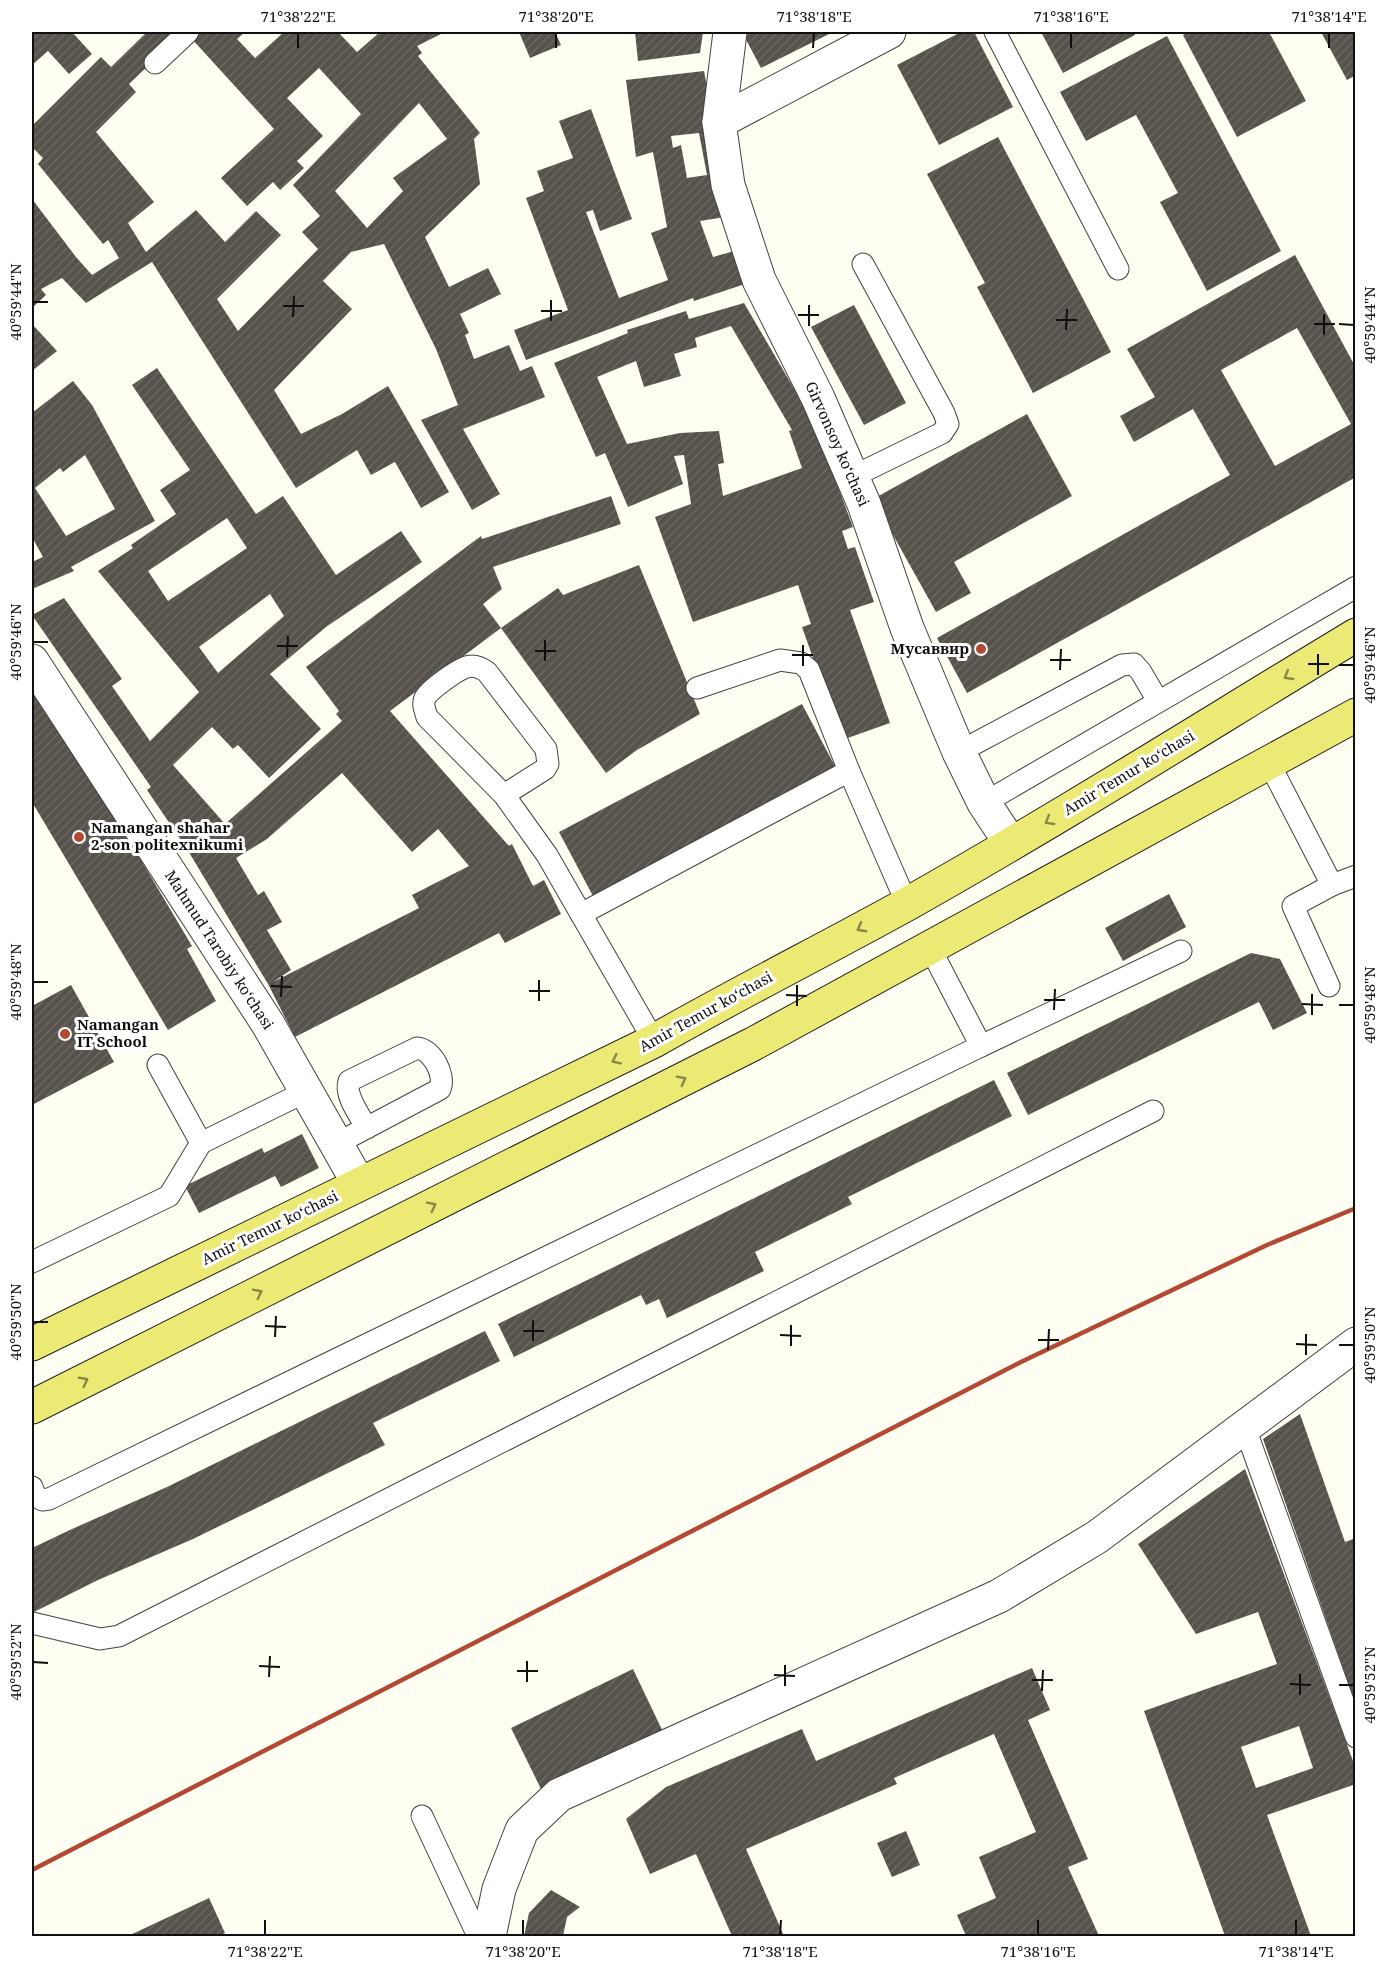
<svg xmlns="http://www.w3.org/2000/svg" width="1387" height="1968" font-family="'Noto Serif',serif">
<style>
.building{fill:url(#building-hatch);fill-rule:evenodd}
.lines{fill:none;stroke-linecap:round;stroke-linejoin:round}
.lane-casing{stroke:#424242;stroke-width:23}
.street-casing{stroke:#424242;stroke-width:35}
.primary-casing{stroke:#202020;stroke-width:35}
.lane{stroke:#fff;stroke-width:21}
.street{stroke:#fff;stroke-width:33}
.primary{stroke:#ece974;stroke-width:33}
.rail{stroke:#b34933;stroke-width:4.5}
.oneway{stroke:#898747}
.ticks{fill:none;stroke:#0f0f0f;stroke-width:2}
.poi-dot{fill:#b34933;stroke:#fff;stroke-width:2}
.labels{text-anchor:middle;stroke-width:6;stroke-linejoin:round;paint-order:stroke}
.street-label{font-size:15px;fill:#0f0f0f;stroke:#fff}
.poi-label{font-size:15px;font-weight:bold;fill:#0f0f0f;stroke:#fff;text-anchor:start}
.neatline{fill:none;stroke:#0f0f0f;stroke-width:2}
.ticks-label{font-size:15px;text-anchor:middle;fill:#0f0f0f}
</style>
<defs>
<pattern id="building-hatch" width="6" height="6" patternUnits="userSpaceOnUse" patternTransform="scale(1.5)"><rect width="6" height="6" fill="#57534c"/><path d="M-1 1l2-2M0 6l6-6M5 7l2-2" fill="none" stroke="#6a6761"/></pattern>
</defs>
<rect width="100%" height="100%" fill="#fefef3"/>
<g class="building">
<path d="M32 32H72L92 54 69 74 48 51 32 65Z"/>
<path d="M147 32H183L129 84 136 92 96 132 154 202 128 223 146 252 196 210 225 242 256 211 281 235 217 299 238 331 318 249 302 232 320 216 293 185 361 114 319 68 287 98 323 136 297 161 304 168 280 190 273 182 247 206 221 178 274 129 191 38 198 32H245L237 39 255 58 284 32H338L357 52 380 32H445L417 46 422 53 418 56 480 133 474 139 480 184 425 237 449 287 488 268 501 294 460 314 469 333 465 335 474 359 509 345 520 371 532 366 545 397 463 429 500 494 472 510 421 420 458 405 436 349 384 244 351 252 323 281 352 309 274 390 301 434 342 414 388 386 449 492 421 508 395 462 371 475 357 450 296 488 152 262 86 303 62 278 41 289 46 295 32 308V199L76 257 92 275 119 258 108 240 103 244 38 164 43 158 32 147V126L101 57 111 67ZM419 103 447 139 393 178 403 191 367 228 335 191Z"/>
<path d="M519 32H555L561 45 530 58Z"/>
<path d="M635 32H703L700 53 638 61Z"/>
<path d="M742 32H833L761 68Z"/>
<path d="M961 32H974L1013 107 939 145 897 65Z"/>
<path d="M1041 32H1134L1135 35 1063 73Z"/>
<path d="M1189 32H1269L1306 101 1237 137 1183 35Z"/>
<path d="M1321 32H1356V75L1347 80Z"/>
<path d="M1167 36 1281 251 1207 291 1160 202 1178 193 1136 115 1086 141 1060 92Z"/>
<path d="M704 71 731 216 700 221 713 257 734 251 745 284 694 301 693 298 526 360 514 330 568 310 526 198 544 191 537 171 573 158 559 121 591 109 632 219 600 231 593 210 586 212 619 298 668 280 651 233 667 227 653 152 636 157 626 80ZM699 133 707 175 687 178 681 145 673 148 671 136Z"/>
<path d="M998 137 1111 352 1033 393 977 287 985 283 927 174Z"/>
<path d="M1295 255 1356 368V477L967 693 937 638 1230 475 1193 409 1134 442 1120 416 1155 397 1127 349ZM1297 328 1351 424 1275 466 1221 370Z"/>
<path d="M744 303 814 423 853 527 842 531 848 549 855 547 874 602 850 610 890 723 842 740 802 627 811 624 798 585 693 622 655 517 691 504 684 455 674 456 683 484 628 507 605 453 596 457 554 363 628 333 627 330 686 311 689 319ZM731 326 792 430 789 431 802 468 723 496 718 464 724 463 719 431 680 433 627 444 597 377 636 361 644 387 681 376 674 354 697 347 695 338Z"/>
<path d="M854 305 906 403 864 425 811 327Z"/>
<path d="M32 324 57 351 32 371Z"/>
<path d="M157 368 256 514 283 496 336 575 401 531 422 562 326 627 270 674 321 729 269 778 238 745 233 749 212 727 173 765 225 824 342 721 336 714 339 711 306 667 481 536 482 539 611 496 621 524 493 567 502 589 483 604 501 628 558 588 563 595 639 565 700 714 637 750 606 773 501 628 390 711 509 846 512 844 533 886 544 880 561 914 505 943 499 933 295 1037 268 984 187 849 147 790 151 787 32 615 64 598 122 679 112 686 150 741 199 692 98 571 133 548 131 545 176 514 160 490 190 470 132 385ZM227 518 247 548 168 601 148 571ZM270 594 284 616 218 673 199 647ZM342 773 412 852 438 829 469 866 412 895 419 908 273 982 291 970 267 930 282 922 264 891 258 895 236 858 267 839Z"/>
<path d="M73 381 92 405 155 521 71 567 74 571 32 589V562L43 557 32 537V413ZM85 455 115 509 66 536 35 488 60 468 63 472Z"/>
<path d="M1027 414 1072 496 954 562 971 593 936 612 873 499Z"/>
<path d="M32 685 62 727 192 946 187 949 216 1001 168 1030 32 802Z"/>
<path d="M802 704 837 770 594 898 559 832Z"/>
<path d="M1169 894 1186 927 1123 961 1105 928Z"/>
<path d="M1251 953 1280 959 1307 1013 1273 1030 1259 1002 1028 1115 1007 1073Z"/>
<path d="M71 985 114 1062 32 1105V1006Z"/>
<path d="M994 1080 1012 1116 848 1197 852 1204 755 1252 764 1271 667 1318 659 1299 646 1305 641 1295 514 1357 498 1324Z"/>
<path d="M302 1134 319 1168 281 1187 275 1176 199 1213 185 1186 262 1148 264 1153Z"/>
<path d="M485 1331 500 1361 373 1423 385 1445 193 1539 98 1580 32 1613V1548L72 1529 167 1487Z"/>
<path d="M1300 1414 1345 1542 1356 1538V1573L1353 1574 1356 1581V1705L1263 1439Z"/>
<path d="M1245 1469 1356 1769V1784L1267 1815 1311 1936H1225L1144 1711 1277 1664 1258 1612 1196 1634 1138 1544ZM1299 1726 1313 1768 1256 1788 1241 1747Z"/>
<path d="M1032 1668 1050 1710 1028 1720 1088 1859 1068 1867 1099 1936H966L957 1915 996 1898 979 1857 1036 1832 994 1734 894 1778 897 1784 746 1849 784 1936H732L696 1854 650 1874 626 1819 666 1787 802 1729 816 1761Z"/>
<path d="M633 1669 664 1734 543 1793 511 1728Z"/>
<path d="M906 1831 920 1865 892 1877 877 1843Z"/>
<path d="M551 1890 580 1907 567 1917 563 1936H524L529 1913Z"/>
<path d="M209 1898 225 1933 218 1936H128Z"/>
</g>
<g class="lines">
<g class="lane-casing">
<g id="lane">
<path d="M995 32 1118 269"/>
<path d="M155 63 188 32"/>
<path d="M852 477 942 433 948 424 944 413 863 264"/>
<path d="M697 688 780 660 801 663 809 670 849 771 907 904"/>
<path d="M959 752 1122 665 1134 664 1141 672 1158 701"/>
<path d="M1269 763 1332 885 1293 906 1329 986"/>
<path d="M504 795 545 769 548 764 546 749 487 672C480 667 472 664 464 668 456 671 429 690 425 698 422 704 425 710 427 717L504 795 547 855 654 1041"/>
<path d="M984 803 1356 587"/>
<path d="M1332 885 1356 876"/>
<path d="M581 914 849 771"/>
<path d="M981 1046 1181 951"/>
<path d="M158 1065 201 1143"/>
<path d="M336 1144 440 1089C446 1075 432 1049 417 1048L349 1081C344 1095 360 1116 367 1128"/>
<path d="M32 1262 169 1196 201 1143 305 1092"/>
<path d="M1245 1428 1356 1737"/>
<path d="M32 1487 35 1495 42 1500 49 1499 981 1046 930 948"/>
<path d="M32 1623 100 1639 119 1636 1153 1111"/>
<path d="M422 1816 478 1936"/>
</g>
</g>
<g class="street-casing">
<g id="street">
<path d="M730 32 719 122 728 185 759 280 818 398 864 504 907 628 959 752 984 803 1011 844"/>
<path d="M719 122 889 32"/>
<path d="M32 661 268 1024 359 1184"/>
<path d="M489 1936 499 1889 522 1830 559 1795 999 1596 1097 1537 1356 1344"/>
</g>
</g>
<g class="primary-casing">
<g id="primary">
<path d="M32 1344 654 1041C738 993 824 950 909 903 1060 818 1207 725 1356 635"/>
<path d="M32 1407 753 1044 1356 715"/>
</g>
</g>
<use href="#lane" class="lane"/>
<use href="#street" class="street"/>
<use href="#primary" class="primary"/>
<path class="rail" d="M32 1870 1023 1361 1267 1245 1356 1208"/>
</g>
<defs><path id="oneway-chevron" d="M-2-3.5L2.5 0L-2 3.5" fill="none" stroke-width="1.6" stroke-linecap="round" stroke-linejoin="round" transform="scale(1.5)"/></defs>
<g class="oneway">
<use href="#oneway-chevron" transform="translate(1288 676) rotate(149)"/>
<use href="#oneway-chevron" transform="translate(1049 821) rotate(149)"/>
<use href="#oneway-chevron" transform="translate(861 928) rotate(152)"/>
<use href="#oneway-chevron" transform="translate(616 1060) rotate(154)"/>
<use href="#oneway-chevron" transform="translate(682 1080) rotate(-27)"/>
<use href="#oneway-chevron" transform="translate(432 1206) rotate(-27)"/>
<use href="#oneway-chevron" transform="translate(258 1293) rotate(-27)"/>
<use href="#oneway-chevron" transform="translate(84 1381) rotate(-27)"/>
</g>
<path class="ticks" d="M298 48V33M556 48V33M813 48 814 33M1071 48V33M1329 48V33M33 302H48M283 306H304M541 311H562M798 315H819M293 317 294 296M1056 320H1077M551 321V300M1314 324H1335M1339 324 1354 325M809 326V305M1066 330 1067 309M1324 335V314M33 642H48M277 646H298M535 651H556M792 655H813M287 657 288 636M1050 660H1071M545 661V640M1308 664H1329M1339 665H1354M803 666V645M1060 670 1061 649M1318 675V654M33 982H48M271 986 292 987M529 991H550M786 995 807 996M281 997 282 976M1044 1000H1065M539 1001V980M1302 1004 1323 1005M1339 1005H1354M797 1006V985M1054 1010 1055 989M1312 1015V994M33 1322H48M265 1326 286 1327M523 1331H544M780 1335 801 1336M275 1337 276 1316M1038 1340H1059M533 1341V1320M1296 1344 1317 1345M1339 1345H1354M791 1346V1325M1048 1350 1049 1329M1306 1355V1334M33 1662 48 1663M259 1666 280 1667M517 1671H538M774 1675 795 1676M269 1677 270 1656M1032 1680H1053M527 1682V1661M1290 1684 1311 1685M1339 1685H1354M785 1686V1665M1042 1691 1043 1670M1300 1695V1674M265 1935V1920M523 1935V1920M780 1935 781 1920M1038 1935V1920M1296 1935V1920"/>
<g class="poi-dot">
<circle cx="981" cy="649" r="6"/>
<circle cx="79" cy="837" r="6"/>
<circle cx="65" cy="1034" r="6"/>
</g>
<g class="labels">
<g class="street-label">
<text transform="translate(837 444) rotate(66)" y="5">Girvonsoy koʻchasi</text>
<text transform="translate(1129 773) rotate(-31)" y="5">Amir Temur koʻchasi</text>
<text transform="translate(219 950) rotate(57)" y="5">Mahmud Tarobiy koʻchasi</text>
<text transform="translate(706 1012) rotate(-29)" y="5">Amir Temur koʻchasi</text>
<text transform="translate(270 1228) rotate(-26)" y="5">Amir Temur koʻchasi</text>
</g>
<g class="poi-label">
<text x="969" y="654" text-anchor="end">Мусаввир</text>
<text x="91" y="833">Namangan shahar<tspan x="91" dy="17">2-son politexnikumi</tspan></text>
<text x="77" y="1030">Namangan<tspan x="77" dy="17">IT School</tspan></text>
</g>
</g>
<rect width="1387" height="1968" fill="none" stroke="#ffffff" stroke-width="66"/>
<rect x="33" y="33" width="1321" height="1902" class="neatline"/>
<g class="ticks-label">
<text x="298" y="22">71°38'22"E</text>
<text x="556" y="22">71°38'20"E</text>
<text x="814" y="22">71°38'18"E</text>
<text x="1071" y="22">71°38'16"E</text>
<text x="1329" y="22">71°38'14"E</text>
<text transform="translate(16 302) rotate(-90)" y="5">40°59'44"N</text>
<text transform="translate(1370 325) rotate(-90)" y="5">40°59'44"N</text>
<text transform="translate(16 642) rotate(-90)" y="5">40°59'46"N</text>
<text transform="translate(1370 665) rotate(-90)" y="5">40°59'46"N</text>
<text transform="translate(16 982) rotate(-90)" y="5">40°59'48"N</text>
<text transform="translate(1370 1005) rotate(-90)" y="5">40°59'48"N</text>
<text transform="translate(16 1322) rotate(-90)" y="5">40°59'50"N</text>
<text transform="translate(1370 1345) rotate(-90)" y="5">40°59'50"N</text>
<text transform="translate(16 1662) rotate(-90)" y="5">40°59'52"N</text>
<text transform="translate(1370 1685) rotate(-90)" y="5">40°59'52"N</text>
<text x="265" y="1957">71°38'22"E</text>
<text x="523" y="1957">71°38'20"E</text>
<text x="780" y="1957">71°38'18"E</text>
<text x="1038" y="1957">71°38'16"E</text>
<text x="1296" y="1957">71°38'14"E</text>
</g>
</svg>
